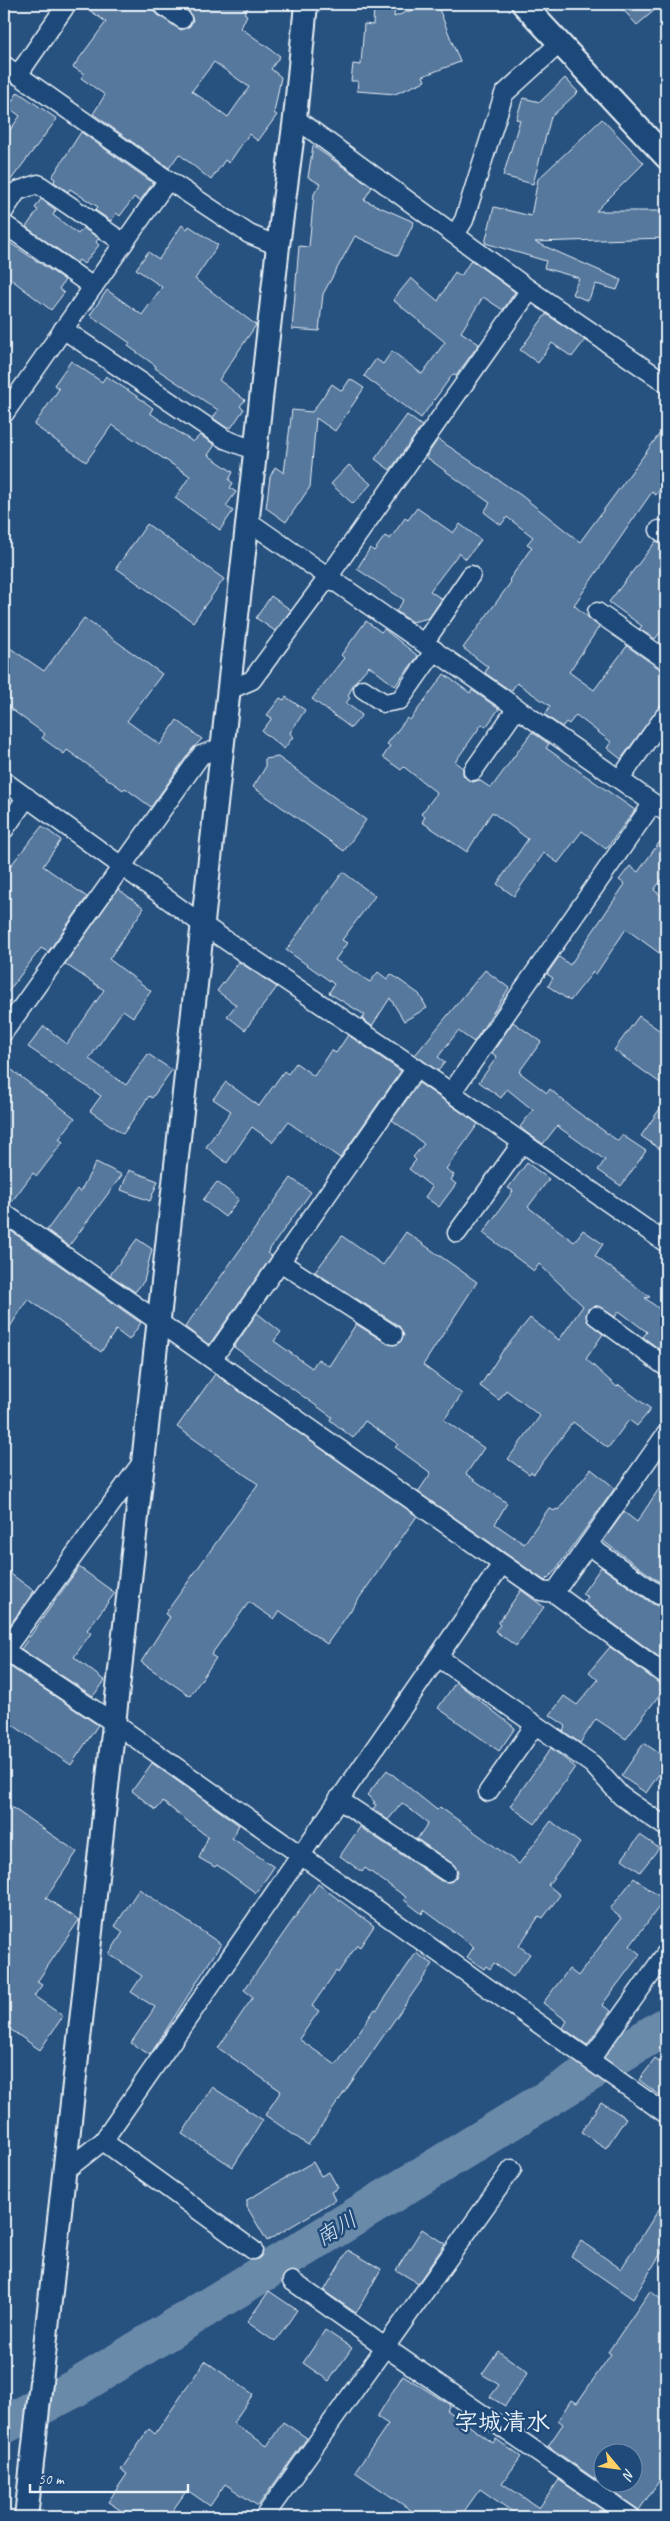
<svg xmlns="http://www.w3.org/2000/svg" width="670" height="2521" font-family="Caveat,'Klee One',sans-serif">
<style>
.lines{fill:none;stroke-linecap:round;stroke-linejoin:round}
.river{stroke:#6b8aaa;stroke-width:38}
.building{fill:#57789d;stroke:#e8f1f8;fill-rule:evenodd}
.minor-casing{stroke:#e8f1f8;stroke-width:21}
.tertiary-casing{stroke:#e8f1f8;stroke-width:26}
.minor{stroke:#1f4a7a;stroke-width:18}
.tertiary{stroke:#1f4a7a;stroke-width:22}
.labels{text-anchor:middle;stroke-width:5;stroke-linejoin:round;paint-order:stroke}
.water-label{font-size:22px;font-style:italic;fill:#d5e2ec;stroke:#1f4a7a}
.quarter-label{font-size:24px;font-weight:bold;fill:#e8f1f8;stroke:#1f4a7a}
</style>
<rect width="100%" height="100%" fill="#27517f"/>
<filter id="ink" filterUnits="userSpaceOnUse"><feTurbulence type="fractalNoise" baseFrequency=".02" numOctaves="2"/><feDisplacementMap in="SourceGraphic" scale="10" xChannelSelector="R" yChannelSelector="G"/><feConvolveMatrix kernelMatrix="1 2 1 2 8 2 1 2 1" color-interpolation-filters="sRGB"/></filter>
<g filter="url(#ink)">
<g class="lines">
<path class="river" d="M4 2425 74 2389 666 2026"/>
</g>
<g class="building">
<path d="M81 4H150L155 13 181 30 190 26 193 20 189 11 179 4H251L244 13 247 15 241 28 280 56 271 69 281 77 274 113 277 115 258 141 249 134 229 163 225 160 211 180 179 154 169 168 93 114 105 95 81 78 84 74 73 67 106 22ZM214 62 249 87 228 117 192 91Z"/>
<path d="M374 4 395 6 394 17 427 4H437L460 62 423 76 425 81 395 94 357 91 358 81H351L353 64 361 65 364 24 373 25Z"/>
<path d="M618 4H662L637 25Z"/>
<path d="M565 78 578 92 551 117 533 184 503 176 520 120 516 119 523 98 540 102Z"/>
<path d="M18 92 57 119 4 189V147L9 140 5 137 20 116 8 107Z"/>
<path d="M602 119 644 163 596 211H666V238L535 242 621 280 617 290 596 284 588 301 572 294 579 278 544 268 546 261 485 243 494 207 531 216 538 179Z"/>
<path d="M81 132 153 183 140 201 134 197 120 216 116 213 111 221 95 210 98 207 70 189 68 192 54 182 55 179 52 177Z"/>
<path d="M313 146 372 187 364 200 414 222 398 256 355 236 323 294 319 331 292 329 299 246 309 247 314 194 320 184 308 177Z"/>
<path d="M41 199 56 210 53 215 78 234 83 228 99 238 96 242 99 245 84 264 79 260 77 263 26 227 38 210 35 208Z"/>
<path d="M182 225 187 229 189 226 218 245 195 279 256 325 219 380 245 400 240 406 244 409 231 428 229 426 227 428 213 418 218 410 155 368 156 366 128 346 130 343 90 315 107 290 142 315 162 287 136 269 148 252 159 259Z"/>
<path d="M4 239 65 280 59 289 64 293 51 310 4 274Z"/>
<path d="M471 260 515 292 503 310 483 297 461 332 479 344 456 376 453 374 421 418 364 376 376 359 383 364 392 351 422 374 445 342 393 300 411 278 438 301 455 272 461 276Z"/>
<path d="M546 314 585 340 572 357 552 343 538 363 520 350Z"/>
<path d="M71 361 102 382 106 376 135 395 153 408 150 413 193 442 200 435 215 445 208 455 233 472 229 480 233 483 230 488 236 492 226 506 233 511 220 530 175 498 190 476 112 425 86 462 34 425 59 389 54 385Z"/>
<path d="M350 379 364 388 335 431 316 418 310 487 286 522 266 508 270 477 275 467 284 473 292 410 312 412 332 384 342 391Z"/>
<path d="M407 415 422 426 390 470 375 459Z"/>
<path d="M666 425V481L656 495 652 492 574 605 599 627 569 672 594 690 627 646 660 669 666 670V698L621 759 607 748 611 742 576 715 569 724 566 722 562 727 545 715 550 706 517 683 511 691 485 673 488 667 463 648 511 582 509 580 532 547 527 544 533 537 507 517 501 525 484 512 490 503 426 457 438 439 522 496 580 542Z"/>
<path d="M349 465 371 484 353 504 331 484Z"/>
<path d="M417 508 453 533 460 524 481 540 466 559 459 553 430 591 442 599 429 618 412 622 396 611 404 600 357 569 370 548 374 551 385 536 390 539 405 518 408 520Z"/>
<path d="M147 524 224 579 193 622 116 568Z"/>
<path d="M656 541 666 545V625L655 639 639 629 642 626 609 602Z"/>
<path d="M271 596 291 610 275 631 256 618Z"/>
<path d="M84 618 162 674 127 721 160 745 177 720 202 739 192 749 151 807 125 788 123 790 67 750 64 754 42 738 45 734 4 704V644L44 671Z"/>
<path d="M366 621 381 632 384 629 418 656 395 686 369 666 354 683 348 696 350 698 346 703 362 715 351 728 312 699 344 658 341 655Z"/>
<path d="M444 674 470 693 472 690 499 709 486 727 482 724 455 762 463 768V775L467 779 473 782 479 780 491 788 532 732 549 744 546 748 635 810 606 849 582 831 558 863 544 853 514 896 497 884 528 839 492 812 467 852 422 822 425 817 421 814 437 793 404 767 401 770 383 757 390 746 387 744 407 718 410 720Z"/>
<path d="M286 697 305 710 290 733 293 737 284 749 262 731 272 718 267 715 280 698 284 700Z"/>
<path d="M278 757 366 820 344 851 253 787 265 768V759Z"/>
<path d="M42 826 61 840 43 866 87 897 48 952 41 948 4 997V874Z"/>
<path d="M666 833V874L654 890 666 899V958L626 929 596 974 593 972 570 1001 548 986 553 978 547 974 559 957 570 965 625 884 619 880 630 866 638 872Z"/>
<path d="M343 872 375 896 342 940 347 943 335 960 370 982 378 972 387 979 391 974 419 994 427 1008 404 1021 390 998 372 1026 362 1019 365 1015 329 993 334 984 286 950Z"/>
<path d="M118 889 144 908 109 959 151 991 133 1017 123 1010 89 1059 126 1085 148 1054 172 1070 152 1098 149 1096 123 1134 90 1111 101 1096 28 1047 44 1026 67 1044 104 990 65 964Z"/>
<path d="M239 962 277 987 245 1030 227 1016 236 1005 217 991Z"/>
<path d="M485 970 509 988 474 1042 458 1031 438 1057 445 1062 438 1071 415 1055Z"/>
<path d="M639 1016 666 1035V1087L614 1050Z"/>
<path d="M513 1022 541 1042 519 1072 547 1093 550 1089 572 1108 618 1141 622 1135 646 1151 621 1186 598 1170 605 1160 557 1126 543 1144 527 1133 520 1127 533 1110 507 1089 501 1098 479 1082 497 1057 492 1053Z"/>
<path d="M348 1035 401 1071 340 1158 288 1122 273 1142 252 1127 227 1163 206 1147 231 1111 213 1099 226 1082 259 1106 284 1071 288 1074 296 1063 314 1076 331 1050 336 1053Z"/>
<path d="M4 1064 75 1118 59 1139 63 1142 37 1176 33 1173 10 1204 4 1203Z"/>
<path d="M419 1083 478 1124 446 1169 454 1175 451 1180 456 1184 439 1207 425 1197 432 1187 409 1169 416 1160 413 1157 424 1144 392 1120Z"/>
<path d="M666 1100V1140L660 1149 641 1136Z"/>
<path d="M96 1162 122 1175 69 1246 47 1230 77 1189 80 1192Z"/>
<path d="M527 1163 549 1179 528 1207 574 1242 583 1230 603 1244 595 1256 650 1297 645 1298 666 1314V1354L643 1337 647 1332 619 1311 615 1317 598 1306 588 1309 587 1321 603 1334 586 1359 617 1387 619 1385 651 1409 637 1426 629 1420 608 1448 573 1422 534 1474 531 1472 529 1474 508 1459 540 1416 506 1390 499 1400 480 1386 502 1352 530 1318 559 1340 583 1306 539 1264 534 1271 483 1233 513 1191 508 1188Z"/>
<path d="M129 1170 158 1181 150 1201 121 1190Z"/>
<path d="M291 1178 311 1192 267 1253 272 1256 209 1345 185 1327Z"/>
<path d="M217 1182 239 1199 225 1217 203 1200Z"/>
<path d="M4 1226 141 1323 129 1340 116 1330 101 1352 28 1299 4 1336Z"/>
<path d="M406 1232 477 1282 423 1365 462 1394 444 1420 484 1448 466 1474 507 1503 495 1524 524 1544 549 1508 554 1511 556 1509 558 1510 591 1469 615 1488 554 1572 545 1581 418 1492 431 1473 395 1447 398 1444 365 1421 353 1438 330 1420 332 1417 234 1347 257 1313 281 1332 274 1341 312 1368 318 1359 329 1366 356 1324 388 1344H398L404 1335 399 1326 315 1272 342 1236 383 1265Z"/>
<path d="M137 1239 152 1249 144 1281 135 1292 110 1275Z"/>
<path d="M215 1374 417 1516 327 1644 280 1611 274 1619 249 1602 211 1655 216 1658 190 1696 141 1662 170 1617 165 1614 258 1484 177 1427Z"/>
<path d="M666 1478V1576L661 1583 603 1541 624 1512 637 1522Z"/>
<path d="M79 1567 115 1593 87 1630 91 1633 74 1657 105 1681 93 1696 21 1649Z"/>
<path d="M601 1567 653 1604 666 1610V1662L584 1602 588 1597 582 1594Z"/>
<path d="M4 1569 34 1591 5 1632 4 1631Z"/>
<path d="M521 1590 544 1607 516 1646 495 1631 500 1625 498 1623Z"/>
<path d="M610 1647 660 1684 666 1686 626 1739 596 1719 580 1743 563 1731 566 1726 550 1715 564 1696 577 1705 598 1680 589 1672Z"/>
<path d="M9 1666 98 1725 71 1765 4 1719V1674Z"/>
<path d="M456 1682 515 1728 499 1751 438 1708Z"/>
<path d="M644 1743 666 1758V1764L646 1793 621 1776Z"/>
<path d="M551 1748 575 1767 535 1824 510 1806Z"/>
<path d="M152 1763 239 1825 232 1838 274 1867 256 1893 217 1865 215 1867 199 1858 208 1837 163 1802 156 1810 132 1791Z"/>
<path d="M387 1770 437 1810 440 1807 519 1864 551 1821 580 1843 548 1885 560 1895 543 1918 539 1916 519 1946 530 1954 513 1977 494 1963 490 1969 486 1966 484 1969 467 1957 474 1947 424 1910 422 1914 404 1900 406 1897 365 1868 362 1872 340 1856 360 1827 441 1881 451 1882 456 1877 458 1872 453 1864 417 1839 428 1823 402 1803 388 1820 373 1809 376 1805 373 1803 375 1802 367 1795Z"/>
<path d="M4 1802 77 1852 46 1898 79 1920 37 1982 42 1985 34 1996 63 2016 40 2050 4 2025Z"/>
<path d="M640 1835 659 1848 640 1872 622 1859Z"/>
<path d="M634 1878 664 1900 630 1946 640 1954 602 2005 611 2011 587 2045 563 2028 567 2021 543 2003 569 1969 578 1976 621 1918 610 1909Z"/>
<path d="M318 1884 374 1926 360 1947 357 1945 338 1973 336 1971 312 2006 319 2011 299 2039 336 2065 375 2009 377 2010 416 1953 433 1964 308 2145 265 2115 281 2091 218 2048 253 1997 244 1990Z"/>
<path d="M139 1889 221 1944 150 2055 131 2043 155 2007 131 1992 142 1976 109 1954 123 1932 115 1926Z"/>
<path d="M655 2059 666 2067V2100L639 2080Z"/>
<path d="M212 2087 263 2120 233 2167 182 2134Z"/>
<path d="M601 2102 626 2118 606 2148 581 2132Z"/>
<path d="M313 2162 321 2176 329 2172 338 2188 331 2192 335 2200 267 2241 247 2207V2200Z"/>
<path d="M666 2198V2245L633 2299 571 2256 581 2241 621 2269Z"/>
<path d="M422 2229 445 2244 418 2283 396 2270Z"/>
<path d="M348 2250 381 2269 356 2313 324 2291Z"/>
<path d="M269 2291 297 2310 275 2342 247 2322Z"/>
<path d="M650 2291 666 2303V2471L639 2510 548 2446 563 2424 558 2420 571 2400 577 2403 611 2354 608 2352ZM602 2454H632V2484H602Z"/>
<path d="M325 2330 352 2348 329 2381 303 2363Z"/>
<path d="M498 2351 528 2372 505 2406 490 2397 499 2385 482 2374Z"/>
<path d="M205 2361 253 2394 233 2423 267 2446 283 2422 307 2438 258 2506 225 2484 210 2506 187 2490 168 2517H131L108 2502 127 2474 121 2470 149 2429 155 2434Z"/>
<path d="M403 2375 450 2405 447 2410 493 2443 496 2439 521 2457 502 2483 539 2508 559 2480 613 2517H520L480 2489 460 2517H421L355 2472 388 2424 377 2417Z"/>
</g>
<g class="lines">
<g class="minor-casing">
<g id="minor">
<path d="M161 4 182 19"/>
<path d="M4 65 168 180 249 234 278 246"/>
<path d="M18 75 67 4"/>
<path d="M295 118 530 290 666 383"/>
<path d="M4 211 17 191 38 184 124 243"/>
<path d="M4 224 93 287"/>
<path d="M455 235 464 220 504 94 560 43"/>
<path d="M63 329 225 439 256 451"/>
<path d="M4 414 168 180"/>
<path d="M248 521 666 812"/>
<path d="M659 530 666 535"/>
<path d="M597 612 666 660"/>
<path d="M424 643 471 575"/>
<path d="M363 689 384 703 400 700 435 650"/>
<path d="M229 690 252 680 329 576 530 290"/>
<path d="M473 771 517 708"/>
<path d="M620 779 666 714"/>
<path d="M4 781 203 925 416 1068 666 1243"/>
<path d="M4 830 27 797"/>
<path d="M4 1032 201 755 223 747"/>
<path d="M451 1093 653 803"/>
<path d="M4 1213 541 1591 554 1593 666 1675"/>
<path d="M457 1233 522 1143"/>
<path d="M280 1262 393 1335"/>
<path d="M596 1316 666 1367"/>
<path d="M213 1358 416 1068"/>
<path d="M588 1545 659 1595"/>
<path d="M554 1593 666 1434"/>
<path d="M4 1650 114 1723 666 2114"/>
<path d="M4 1651 143 1461"/>
<path d="M438 1657 592 1764 621 1796 666 1827"/>
<path d="M488 1792 535 1725"/>
<path d="M338 1799 447 1872"/>
<path d="M590 2060 666 1953"/>
<path d="M103 2141 253 2250"/>
<path d="M66 2170 103 2141 502 1564"/>
<path d="M292 2281 385 2347 631 2517"/>
<path d="M264 2517 512 2169"/>
</g>
</g>
<g class="tertiary-casing">
<g id="tertiary">
<path d="M523 4 666 157"/>
<path d="M26 2517 278 246 295 118 306 4"/>
</g>
</g>
<use href="#minor" class="minor"/>
<use href="#tertiary" class="tertiary"/>
</g>
</g>
<g class="labels">
<g class="water-label">
<text transform="translate(336 2228) rotate(-31)" y="8">南川</text>
</g>
<g class="quarter-label">
<text x="502" y="2430">字城清水</text>
</g>
</g>
<rect width="670" height="2521" fill="none" stroke="#1f4a7a" stroke-width="20"/>
<rect x="10" y="10" width="650" height="2501" fill="none" stroke="#e8f1f8" stroke-width="2" filter="url(#ink)"/>
<g transform="translate(618 2468) rotate(119)"><circle r="24" fill="#1f4a7a" stroke="#6f8dac"/>
<path d="M0-4L9 19L0 12L-9 19Z" fill="#ffd166"/>
<text y="-8" font-size="14" font-weight="bold" text-anchor="middle" fill="#e8f1f8">N</text>
</g>
<path d="M30 2484v8h158v-8" fill="none" stroke="#e8f1f8" stroke-width="2.5"/>
<text x="38" y="2484" font-size="15" fill="#e8f1f8" stroke="#1f4a7a" stroke-width="4" paint-order="stroke">50 m</text>
</svg>
